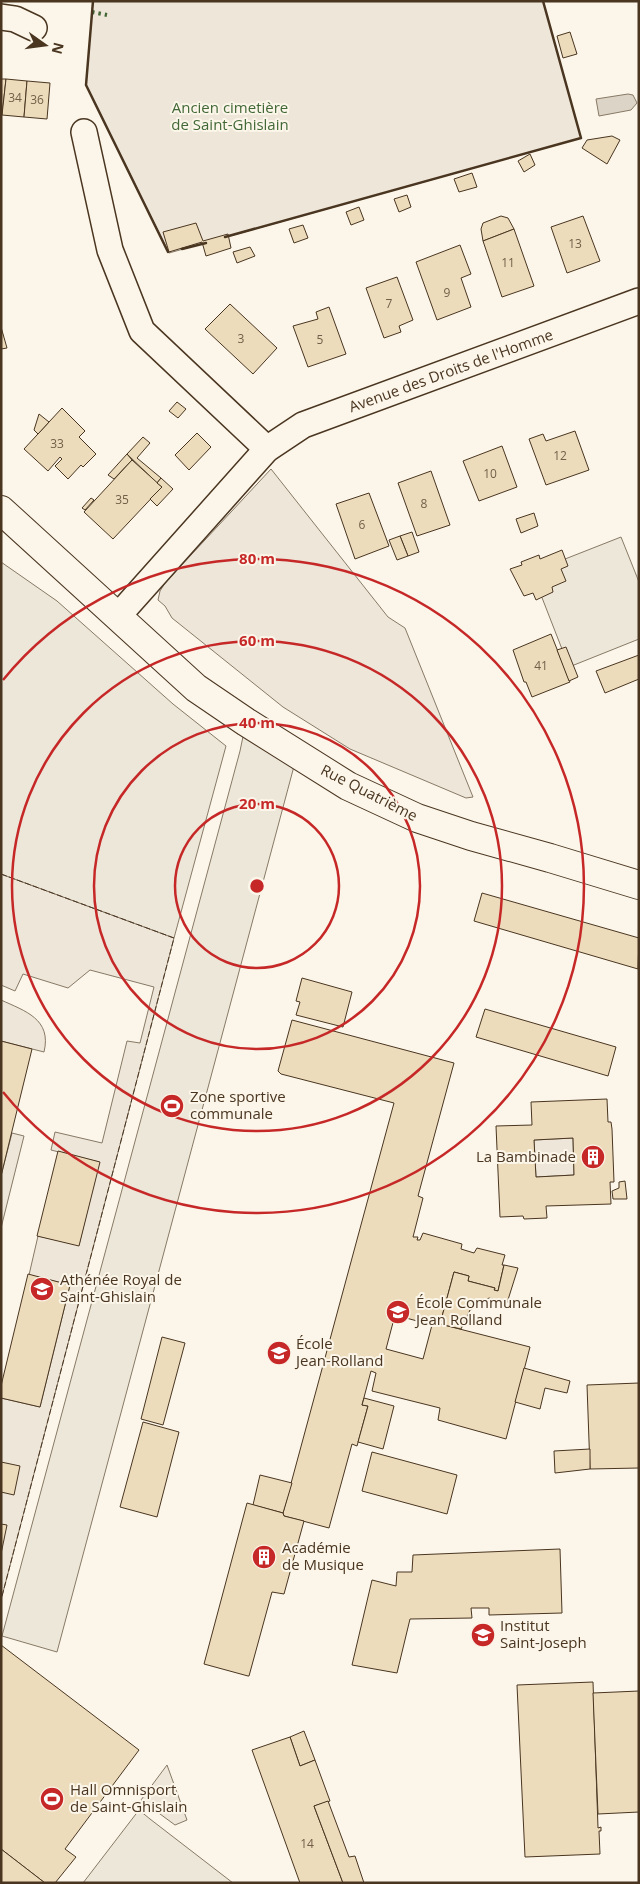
<svg xmlns="http://www.w3.org/2000/svg" width="640" height="1884" font-family="'Open Sans',sans-serif">
<style>
.green{fill:#ede6d9;stroke:#887966}
.parking{fill:#ede7d9;stroke:#887966}
.water{fill:#dcd4c6;stroke:#887966}
.building{fill:#ecdcbc;stroke:#4a3520;fill-rule:evenodd}
.lines{fill:none;stroke-linecap:round;stroke-linejoin:round}
.street-casing{stroke:#4a3520;stroke-width:28}
.secondary-casing{stroke:#4a3520;stroke-width:30}
.street{stroke:#fbf6e9;stroke-width:25}
.secondary{stroke:#fbf6e9;stroke-width:28}
.hedge{stroke:#436837;stroke-width:4;stroke-dasharray:2.5 4;stroke-linecap:butt}
.fence{stroke:#4a3520;stroke-width:1;stroke-dasharray:6 2.5;stroke-linecap:butt}
.wall{stroke:#4a3520;stroke-width:2.5}
.ring{fill:none;stroke:#c62828;stroke-width:2.5}
.labels{text-anchor:middle;stroke-width:4;stroke-linejoin:round;paint-order:stroke}
.number-label{font-size:12px;fill:#725f47}
.park-label{font-size:15px;fill:#436837;stroke:#fbf6e9}
.street-label{font-size:15px;fill:#4a3520;stroke:#fbf6e9}
.poi-label{font-size:15px;fill:#4a3520;stroke:#fbf6e9;text-anchor:start}
.centre{fill:#c62828;stroke:#fbf6e9;stroke-width:2.5}
.ring-label{font-size:15px;text-anchor:middle;font-weight:bold;fill:#c62828;stroke:#fbf6e9;stroke-width:4;stroke-linejoin:round;paint-order:stroke}
</style>
<rect width="100%" height="100%" fill="#fbf6e9"/>
<g class="green">
<path d="M93 1H543L581 138 169 253 86 85Z"/>
<path d="M271 469 388 617 405 628 473 797 466 798 350 749 283 707 172 618 165 606 158 600 160 591 165 583Z"/>
<path d="M1 874 174 938 1 1600V1398L40 1407 70 1285 29 1275 38 1236 79 1245 99 1162 51 1150 55 1132 102 1143 127 1041 140 1043 154 987 90 970 68 988 23 974 15 991 1 985Z"/>
<path d="M1 1000C25 1011 52 1019 44 1052L1 1041Z"/>
<path d="M12 1133 24 1136 1 1228V1176Z"/>
<path d="M573 1138 574 1175 536 1177 534 1140Z"/>
<path d="M167 1765 187 1820 175 1825 141 1800Z"/>
</g>
<g class="parking">
<path d="M621 537 639 582V639L569 667 532 572Z"/>
<path d="M1 562 57 601 173 704 226 746 174 938 1 874Z"/>
<path d="M246 722 297 755 57 1652 2 1636 240 751Z"/>
<path d="M139 1810 150 1819 233 1883H83Z"/>
</g>
<path class="water" d="M628 94 633 95 637 103 631 110 599 116 596 99Z"/>
<g class="building">
<path d="M570 32 577 54 563 58 557 36Z"/>
<path d="M1 79H6L2 115H1Z"/>
<path d="M6 79 27 81 24 117 2 115Z"/>
<path d="M27 81 50 83 47 119 24 117Z"/>
<path d="M612 136 620 140 607 164 582 148 587 140Z"/>
<path d="M530 154 535 165 524 172 518 161Z"/>
<path d="M472 173 477 187 459 192 454 179Z"/>
<path d="M407 195 411 207 399 212 394 199Z"/>
<path d="M359 207 364 220 351 225 346 212Z"/>
<path d="M501 216 508 218 514 229 483 241 481 229 483 223Z"/>
<path d="M583 216 600 261 567 273 551 227Z"/>
<path d="M196 223 203 241 228 234 231 248 206 256 202 242 169 252 163 232Z"/>
<path d="M303 225 308 238 294 243 289 229Z"/>
<path d="M514 229 534 286 502 297 483 241Z"/>
<path d="M460 245 471 274 461 278 471 307 437 320 416 262Z"/>
<path d="M250 247 255 256 237 263 233 252Z"/>
<path d="M397 277 413 320 399 326 401 332 384 338 366 288Z"/>
<path d="M230 304 277 348 253 374 205 329Z"/>
<path d="M329 307 346 354 308 367 293 326 318 319 316 312Z"/>
<path d="M1 327 7 348 1 349Z"/>
<path d="M177 402 186 409 178 418 169 411Z"/>
<path d="M62 408 85 431 79 437 96 454 83 467 81 465 68 479 55 466 62 459 60 457 48 471 24 449Z"/>
<path d="M39 414 49 422 38 434 34 430Z"/>
<path d="M575 431 589 470 546 485 529 439 543 434 546 441Z"/>
<path d="M197 433 211 447 189 470 175 455Z"/>
<path d="M143 437 150 443 137 458 161 478 157 483 127 454Z"/>
<path d="M502 446 517 487 479 501 463 461Z"/>
<path d="M127 454 132 460 114 479 108 475Z"/>
<path d="M132 460 162 487 113 539 84 512Z"/>
<path d="M431 471 450 525 417 536 398 483Z"/>
<path d="M161 478 173 489 157 506 150 499 162 487 157 483Z"/>
<path d="M369 493 389 546 355 559 336 504Z"/>
<path d="M91 498 94 500 85 510 82 508Z"/>
<path d="M534 513 538 526 521 533 516 519Z"/>
<path d="M412 532 419 552 408 556 400 536Z"/>
<path d="M400 536 408 556 397 560 389 540Z"/>
<path d="M562 550 568 566 561 569 566 581 552 587 553 592 536 600 533 593 524 596 510 569 522 565 521 562 539 555 540 559Z"/>
<path d="M551 634 570 682 532 697 526 682H524L513 650Z"/>
<path d="M566 647 578 677 569 681 557 650Z"/>
<path d="M639 655V679L605 693 596 671Z"/>
<path d="M482 893 639 938 638 969 474 921Z"/>
<path d="M302 978 352 992 343 1027 296 1015 300 1002 296 1001Z"/>
<path d="M485 1009 616 1047 608 1076 476 1037Z"/>
<path d="M292 1020 454 1063 418 1196 423 1198 413 1237H418L417 1240H420L423 1233 462 1244 461 1249 474 1253 477 1248 505 1255 502 1265H504L498 1291 494 1290 495 1288 468 1281 469 1276 454 1272 440 1324 530 1347 506 1439 438 1420 440 1408 372 1391 376 1373 371 1371 362 1405 368 1406 357 1446 352 1444 329 1528 284 1516 283 1513 394 1103 281 1074 278 1071ZM395 1315 432 1325 423 1359 386 1349Z"/>
<path d="M1 1041 32 1049 1 1176Z"/>
<path d="M607 1099 608 1122H611L612 1129 614 1182H610L611 1204 546 1206 547 1218 524 1219 523 1216 500 1217 496 1126 532 1125 531 1102ZM573 1138 574 1175 536 1177 534 1140Z"/>
<path d="M58 1151 100 1162 79 1246 37 1236Z"/>
<path d="M625 1181 627 1199H613L612 1191 619 1188V1182Z"/>
<path d="M504 1265 518 1268 507 1303 489 1298 470 1310 461 1329 440 1324 454 1272 469 1276 468 1281 495 1288 494 1290 498 1291Z"/>
<path d="M28 1274 70 1285 40 1407 1 1398V1386Z"/>
<path d="M162 1337 185 1343 163 1425 141 1419Z"/>
<path d="M524 1368 570 1381 567 1393 545 1388 540 1409 515 1402Z"/>
<path d="M639 1383V1468L590 1469 587 1385Z"/>
<path d="M364 1398 394 1406 383 1449 358 1442 368 1406 362 1405Z"/>
<path d="M143 1422 179 1432 157 1517 120 1507Z"/>
<path d="M590 1449V1469L555 1473 554 1451Z"/>
<path d="M372 1452 457 1475 447 1514 362 1491Z"/>
<path d="M1 1462 20 1466 14 1495 1 1492Z"/>
<path d="M260 1475 292 1483 283 1513 253 1505Z"/>
<path d="M247 1503 283 1513 284 1516 304 1521 284 1594 272 1592 249 1676H248L204 1664Z"/>
<path d="M1 1524 7 1525 1 1554Z"/>
<path d="M560 1549 562 1613 489 1615V1608H471L472 1618 410 1619 397 1673 352 1665 372 1580 396 1586 397 1572H412L413 1555Z"/>
<path d="M1 1645 139 1750 65 1849 76 1857 55 1883H45L1 1849Z"/>
<path d="M593 1682 598 1828 601 1827V1831H599L600 1854 525 1857 517 1685Z"/>
<path d="M639 1691V1812L598 1814 593 1693Z"/>
<path d="M304 1731 315 1760 300 1766 290 1737Z"/>
<path d="M290 1737 300 1766 315 1760 330 1801 314 1806 343 1883H300L252 1750Z"/>
<path d="M328 1801 349 1857 355 1856 364 1883H343L314 1806Z"/>
<path d="M1 1849 45 1883H1Z"/>
</g>
<g class="lines">
<g class="street-casing">
<g id="street">
<path d="M1 17 15 19 34 28"/>
<path d="M84 132 110 250 142 331 267 449"/>
<path d="M118 616 267 449 303 425 639 301"/>
</g>
</g>
<g class="secondary-casing">
<path id="secondary" d="M1 510 196 688 246 722 348 786 417 818 471 836 550 858 639 885"/>
</g>
<use href="#street" class="street"/>
<use href="#secondary" class="secondary"/>
<path class="hedge" d="M92 12 107 15"/>
<path class="fence" d="M1 874 174 938 1 1600"/>
<g class="wall">
<path d="M93 1 86 85 168 252"/>
<path d="M225 237 581 138 543 1"/>
<path d="M182 249 206 243"/>
</g>
</g>
<g class="ring">
<circle cx="257" cy="886" r="82"/>
<circle cx="257" cy="886" r="163"/>
<circle cx="257" cy="886" r="245"/>
<path d="M3 680A327 327 0 1 1 3 1092"/>
</g>
<defs>
<g id="stadium-disc" transform="scale(1.25)"><circle r="9.5" fill="#c62828" stroke="#fbf6e9"/><path d="M0-5a6.5 5 0 1 0 0 10a6.5 5 0 1 0 0-10ZM-3.5-1.8h7v3.6h-7Z" fill="#fff"/></g>
<g id="building-disc" transform="scale(1.25)"><circle r="9.5" fill="#c62828" stroke="#fbf6e9"/><path d="M-4-6H4V6H1V3H-1V6H-4ZM-2.5-4.3h1.7v1.8h-1.7ZM.8-4.3h1.7v1.8H.8ZM-2.5-1h1.7V.8h-1.7ZM.8-1h1.7V.8H.8Z" fill="#fff"/></g>
<g id="school-disc" transform="scale(1.25)"><circle r="9.5" fill="#c62828" stroke="#fbf6e9"/><path d="M0-5L7-2L0 1L-7-2ZM-4 1L0 2.5L4 1V4Q0 6-4 4Z" fill="#fff"/></g>
</defs>
<g fill-rule="evenodd">
<use href="#stadium-disc" x="172" y="1106"/>
<use href="#building-disc" x="593" y="1157"/>
<use href="#school-disc" x="42" y="1289"/>
<use href="#school-disc" x="398" y="1312"/>
<use href="#school-disc" x="279" y="1353"/>
<use href="#building-disc" x="264" y="1557"/>
<use href="#school-disc" x="483" y="1635"/>
<use href="#stadium-disc" x="52" y="1799"/>
</g>
<g class="labels">
<g class="number-label">
<text x="15" y="102">34</text>
<text x="37" y="104">36</text>
<text x="575" y="248">13</text>
<text x="508" y="267">11</text>
<text x="447" y="297">9</text>
<text x="389" y="308">7</text>
<text x="241" y="343">3</text>
<text x="320" y="344">5</text>
<text x="57" y="448">33</text>
<text x="560" y="460">12</text>
<text x="490" y="478">10</text>
<text x="122" y="504">35</text>
<text x="424" y="508">8</text>
<text x="362" y="529">6</text>
<text x="541" y="670">41</text>
<text x="307" y="1848">14</text>
</g>
<g class="park-label">
<text x="230" y="113">Ancien cimetière<tspan x="230" dy="17">de Saint-Ghislain</tspan></text>
</g>
<g class="street-label">
<text transform="translate(451 371) rotate(-20)" y="5">Avenue des Droits de l'Homme</text>
<text transform="translate(369 793) rotate(27)" y="5">Rue Quatrième</text>
</g>
<g class="poi-label">
<text x="190" y="1102">Zone sportive<tspan x="190" dy="17">communale</tspan></text>
<text x="576" y="1162" text-anchor="end">La Bambinade</text>
<text x="60" y="1285">Athénée Royal de<tspan x="60" dy="17">Saint-Ghislain</tspan></text>
<text x="416" y="1308">École Communale<tspan x="416" dy="17">Jean Rolland</tspan></text>
<text x="296" y="1349">École<tspan x="296" dy="17">Jean-Rolland</tspan></text>
<text x="282" y="1553">Académie<tspan x="282" dy="17">de Musique</tspan></text>
<text x="500" y="1631">Institut<tspan x="500" dy="17">Saint-Joseph</tspan></text>
<text x="70" y="1795">Hall Omnisport<tspan x="70" dy="17">de Saint-Ghislain</tspan></text>
</g>
</g>
<circle cx="257" cy="886" r="8" class="centre"/>
<g class="ring-label">
<text x="257" y="564">80 m</text>
<text x="257" y="646">60 m</text>
<text x="257" y="728">40 m</text>
<text x="257" y="809">20 m</text>
</g>
<rect width="640" height="1884" fill="none" stroke="#4a3520" stroke-width="5"/>
<g transform="translate(45 45) rotate(104)" stroke="#fbf6e9" stroke-width="4" paint-order="stroke">
<path d="M0-4L9 19L0 12L-9 19Z" fill="#4a3520"/>
<text y="-8" font-size="14" font-weight="bold" text-anchor="middle" fill="#4a3520">N</text>
</g>
</svg>
